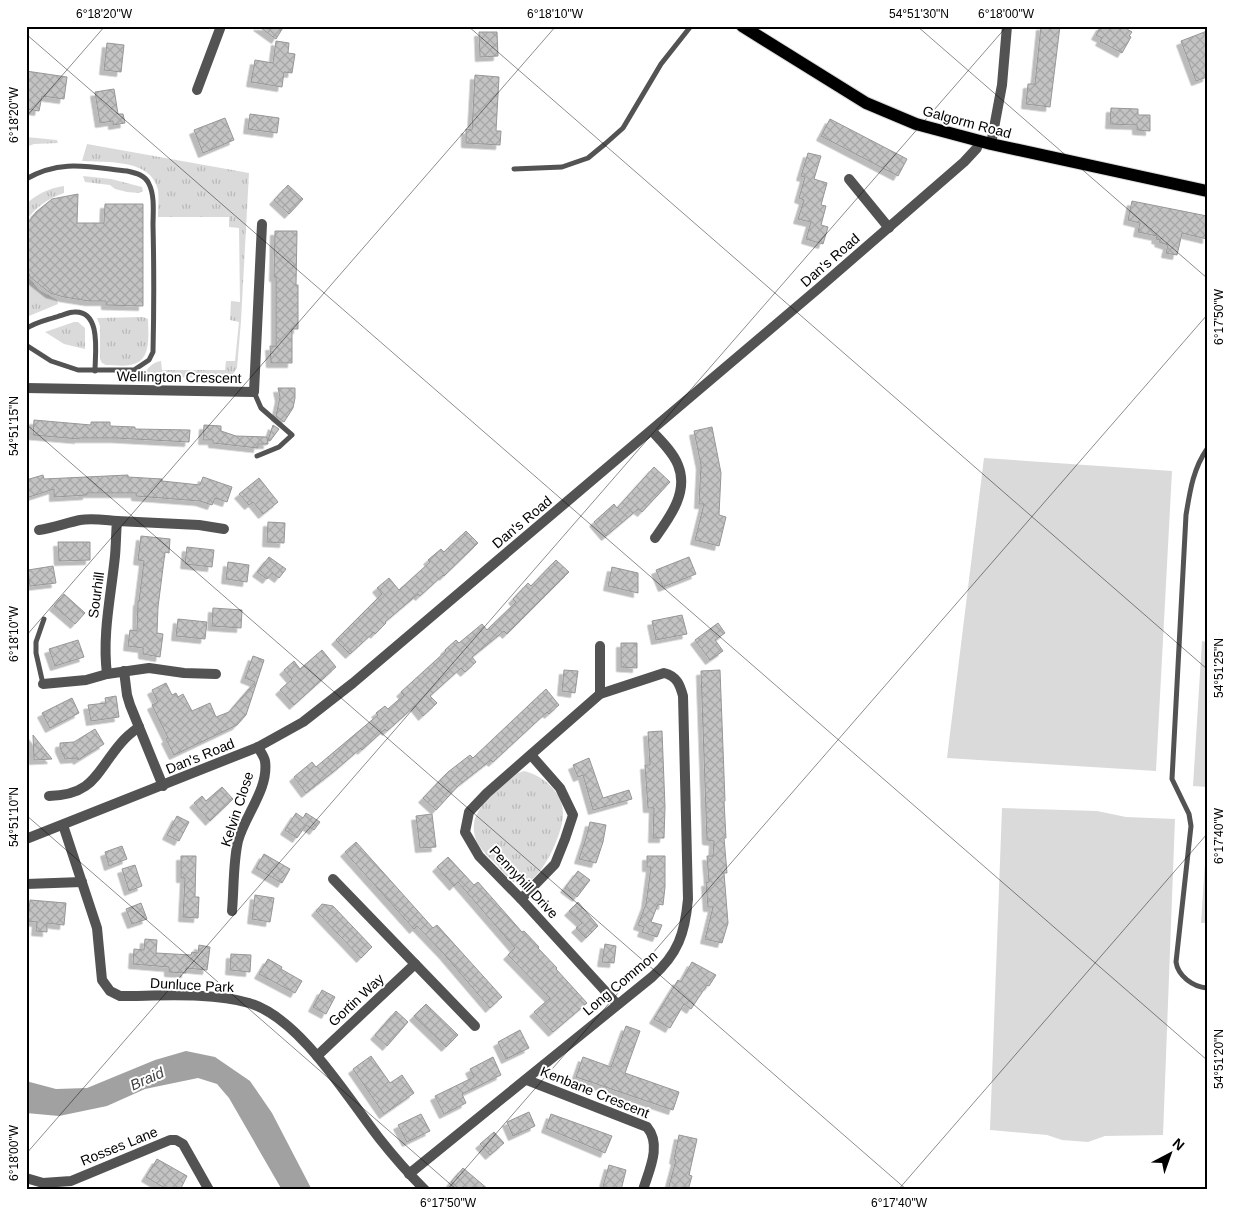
<svg xmlns="http://www.w3.org/2000/svg" width="1233" height="1216" font-family="Arial,sans-serif">
<style>
.grass{fill:url(#grass-tufts)}
.pitch{fill:#dadada}
.water{fill:#a1a1a1}
.building{fill:url(#building-cross-hatch);stroke:#979797;filter:url(#shadow)}
.lines{fill:none;stroke-linecap:round;stroke-linejoin:round}
.primary-casing{stroke:#dbdbdb;stroke-width:14}
.service{stroke:#535353;stroke-width:5}
.minor{stroke:#535353;stroke-width:10}
.tertiary{stroke:#535353;stroke-width:10}
.primary{stroke:#000;stroke-width:12}
.ticks{fill:none;stroke:#000;stroke-width:1;stroke-opacity:0.45}
.labels{text-anchor:middle;stroke-width:4;stroke-linejoin:round;paint-order:stroke}
.street-label{font-size:14px;fill:#000;stroke:#fff}
.water-label{font-size:15px;font-style:italic;fill:#424242;stroke:#fff}
.neatline{fill:none;stroke:#000;stroke-width:2}
.ticks-label{font-size:12px;text-anchor:middle;fill:#000}
</style>
<defs>
<pattern id="grass-tufts" width="24" height="20" patternUnits="userSpaceOnUse" patternTransform="scale(1.25)"><rect width="24" height="20" fill="#dadada"/><path d="M3 7l-1-3M5 7V3M7 7l1-3M15 17l-1-3M17 17v-4M19 17l1-3" fill="none" stroke="#b9b9b9"/></pattern>
<pattern id="building-cross-hatch" width="8" height="8" patternUnits="userSpaceOnUse" patternTransform="scale(1.25)"><rect width="8" height="8" fill="#c3c3c3"/><path d="M0 0l8 8M0 8l8-8" fill="none" stroke="#a6a6a6"/></pattern>
<filter id="shadow"><feDropShadow dx="-4.5" dy="4.5" stdDeviation="0" flood-color="#0004"/></filter>
</defs>
<rect width="100%" height="100%" fill="#fff"/>
<g class="grass">
<path d="M26 137 57 140 58 143 34 144 26 147Z"/>
<path d="M87 144 249 173 241 321 237 368 231 377 143 378C145 370 152 362 161 361L162 370H225L226 361H235L239 322 230 320 231 301 240 302 239 228 229 227V217H158C158 209 159 198 158 190 151 158 106 163 82 161Z"/>
<path d="M83 176 111 179 142 187 143 191 139 193 127 192 115 189 110 185 85 182Z"/>
<path d="M64 186V193C48 199 36 206 26 221V204C37 194 49 188 64 186Z"/>
<path d="M26 274 39 290 57 300 58 304 29 316 26 312Z"/>
<path d="M143 317 148 319C148 333 152 359 134 364 126 367 115 365 106 365L102 363 100 359V326L97 318Z"/>
<path d="M74 322H78L85 328V349L64 344 45 332Z"/>
<path d="M524 771C543 775 563 793 563 813 564 831 541 885 520 884 510 883 503 872 497 865 490 858 481 850 477 842 463 811 498 790 518 773Z"/>
</g>
<g class="pitch">
<path d="M984 458 1172 471 1156 771 947 758Z"/>
<path d="M1202 641 1207 642V787L1193 786Z"/>
<path d="M1002 808 1097 811 1126 817 1175 819 1163 1135 1105 1136 1088 1142 1062 1140 1047 1135 990 1130Z"/>
<path d="M1207 833V923H1201Z"/>
</g>
<path class="water" d="M186 1051 215 1057 250 1081 272 1113 312 1190H282L229 1098 217 1084 198 1078 145 1089 107 1106 59 1116 26 1113V1081L56 1089 87 1088 155 1060Z"/>
<g class="building">
<path d="M258 26H284L276 39Z"/>
<path d="M1041 26H1060L1050 107 1026 104 1028 84H1035Z"/>
<path d="M1101 26H1122L1132 32 1129 36 1131 37 1122 53 1100 41 1102 38 1096 35Z"/>
<path d="M1207 31V77L1196 81 1181 41Z"/>
<path d="M479 32H497L498 56 480 57Z"/>
<path d="M276 41 289 43 288 53 295 54 292 73 284 72 282 87 251 82 255 60 273 63Z"/>
<path d="M107 43 124 45 121 72 104 70Z"/>
<path d="M26 71 67 77 64 99 42 96 39 111 26 109Z"/>
<path d="M475 75 499 77 496 131H501L500 145 466 143V129L472 130Z"/>
<path d="M114 89 118 114H123L125 123 113 125V121L100 123 95 92Z"/>
<path d="M1111 108 1138 109V115H1150V131L1137 130V125L1110 124Z"/>
<path d="M250 114 279 118 277 133 248 129Z"/>
<path d="M225 118 234 140 203 153 194 130Z"/>
<path d="M830 119 907 159 898 176 821 136Z"/>
<path d="M808 153 821 156 814 179 827 183 821 205 826 206 821 225 828 227 823 244 806 239 811 222 798 219 804 200 799 198 805 177 801 176Z"/>
<path d="M288 185 303 199 289 214 274 200Z"/>
<path d="M78 194 77 223H104L105 204H143V306L106 305V301H89L64 297 50 293 30 277 26 264V226L36 212 52 199Z"/>
<path d="M1132 201 1207 216V239L1182 233 1177 255 1166 253 1168 245 1159 242 1160 240 1156 239 1157 236 1138 232 1140 223 1128 220Z"/>
<path d="M275 231H297L296 285H298V329H292V363H271L270 346H276V277H274Z"/>
<path d="M278 388H295V398L293 408 284 422 276 416 280 397Z"/>
<path d="M34 420 91 425V422H110V426L135 427V429L190 430 189 442 116 438H79V439L33 435Z"/>
<path d="M204 425 221 426V431L236 436 267 437 268 444H258V448L213 443V440H203Z"/>
<path d="M273 425 279 429 270 441 268 440Z"/>
<path d="M712 427 721 473 719 515 726 517 719 546 695 540 704 504H699L701 465 694 431Z"/>
<path d="M654 467 670 482 642 512 638 509 606 536 594 522 614 504 617 508Z"/>
<path d="M43 475 44 479 128 475V477L162 479V481L200 485 203 477 232 487 227 502 215 498 212 505 200 501 136 496V493H87V495L54 497V489L26 498V480Z"/>
<path d="M259 478 278 502 263 514 253 502 249 505 239 494Z"/>
<path d="M268 522 285 523 284 543 267 542Z"/>
<path d="M466 531 478 543 444 576 443 575 420 596 418 594 385 622 386 623 375 634 374 632 350 654 336 640 382 594 377 588 389 578 399 590 430 562 428 560 441 549 444 552Z"/>
<path d="M141 536 170 539 169 553 165 552 158 607 157 633 163 634 160 657 143 654V648L128 646 130 630 137 631 138 601H139L144 561 138 560Z"/>
<path d="M58 542H90V560L59 561Z"/>
<path d="M187 547 214 550 212 567 185 564Z"/>
<path d="M269 557 286 569 279 578 272 573 267 579 257 572Z"/>
<path d="M689 557 696 574 663 587 656 570Z"/>
<path d="M556 560 569 572 507 634 504 631 472 657 476 662 465 672 461 668 430 696 437 703 423 716 415 706 387 731 385 729 362 750 361 748 338 768 306 793 294 777 312 762 316 767 378 715 376 713 385 706 388 709 404 695 401 692 446 651 445 650 456 640 459 643 482 624 487 630 516 602 513 599 528 583 531 586Z"/>
<path d="M228 562 249 565 247 582 226 579Z"/>
<path d="M53 566 56 583 30 586 28 570Z"/>
<path d="M612 567 638 573V593L608 586Z"/>
<path d="M64 594 85 613 75 624 54 606Z"/>
<path d="M213 608 242 610 241 628 212 626Z"/>
<path d="M682 615 687 634 656 640 652 621Z"/>
<path d="M178 619 207 622 205 639 176 636Z"/>
<path d="M718 623 725 633 715 640 723 651 710 660 695 640Z"/>
<path d="M78 640 84 657 55 666 49 649Z"/>
<path d="M621 643H637V668L621 667Z"/>
<path d="M322 650 336 667 294 705 280 690 292 679 284 670 294 661 300 669Z"/>
<path d="M253 656 264 660 246 715 237 725 174 755 166 739 168 738 152 705 158 702 152 690 166 683 172 695 176 693 178 697 183 694 192 711 210 703 216 717 229 712 255 682 245 678Z"/>
<path d="M564 670 578 671 575 693 562 691Z"/>
<path d="M720 670 725 801H724L726 838H724L727 873H724L728 923 722 943 705 939 713 907H708L706 882H709L707 856H713L714 841 707 840 701 671Z"/>
<path d="M546 689 559 705 549 714 547 712 493 762 491 760 459 785 436 810 423 798 448 772 470 755 473 758Z"/>
<path d="M116 696 119 717 91 721 88 705 106 703 105 698Z"/>
<path d="M72 698 79 713 50 728 42 713Z"/>
<path d="M95 729 104 744 78 760 77 758 65 759 60 748V743L74 742Z"/>
<path d="M662 731 665 807 664 838H653L654 808H648L645 765H650L648 732Z"/>
<path d="M33 735 52 759 34 760Z"/>
<path d="M589 758 603 798 629 790 632 799 593 810 583 775 578 777 573 765Z"/>
<path d="M222 787 233 799 210 821 194 803 202 796 206 801Z"/>
<path d="M296 813 303 818 306 813 320 822 314 830 306 825 297 838 285 830Z"/>
<path d="M432 814 436 847 420 848 416 816Z"/>
<path d="M177 816 189 822 179 841 167 835Z"/>
<path d="M590 822 606 825 603 842 596 863 579 859 586 838Z"/>
<path d="M356 842 433 928 437 925 502 997 490 1008 443 953 417 926 414 929 345 852Z"/>
<path d="M122 846 127 859 109 866 105 852Z"/>
<path d="M264 854 290 869 282 883 256 868Z"/>
<path d="M181 856H196L195 897H199L198 918 183 917 185 878H181Z"/>
<path d="M647 856H665V887L663 905 658 904 651 922 662 925 657 937 642 932 644 927 638 925 646 904 651 867H647Z"/>
<path d="M448 857 474 885 478 882 522 932 524 931 539 947 538 948 557 968 556 969 587 1003 553 1032 534 1012 550 998 508 955 515 948 458 882 454 886 437 867Z"/>
<path d="M135 865 142 886 129 891 122 869Z"/>
<path d="M578 871 590 880 577 897 565 888Z"/>
<path d="M255 895 274 898 270 922 252 919Z"/>
<path d="M30 900 66 903 64 925 47 923V932L36 931 37 922 28 921Z"/>
<path d="M578 902 598 926 586 938 576 928 582 923 569 911Z"/>
<path d="M141 903 147 919 132 924 126 909Z"/>
<path d="M322 904 333 906 372 947 361 958 316 911Z"/>
<path d="M145 939 157 940 156 953 191 955 192 952 198 953 199 945 210 947 207 970 186 968V973L169 972V967L133 964 134 949 144 950Z"/>
<path d="M605 944 616 946 614 963 602 962Z"/>
<path d="M231 954 251 955 250 972 230 970Z"/>
<path d="M268 959 282 967 281 969 302 981 295 993 259 974Z"/>
<path d="M692 962 716 975 709 986 707 985 691 1009 684 1004 670 1028 654 1019 678 980 681 982Z"/>
<path d="M322 990 335 997 326 1014 313 1007Z"/>
<path d="M426 1004 458 1035 446 1047 414 1016Z"/>
<path d="M396 1011 408 1022 387 1046 375 1035Z"/>
<path d="M626 1026 640 1031 625 1073 679 1092 673 1110 576 1077 583 1057 611 1067Z"/>
<path d="M520 1030 529 1048 506 1059 498 1042Z"/>
<path d="M371 1056 390 1083 402 1075 414 1093 384 1114 353 1069Z"/>
<path d="M493 1057 501 1075 462 1094 466 1103 444 1114 435 1096 474 1077 470 1069Z"/>
<path d="M529 1112 535 1126 513 1136 507 1122Z"/>
<path d="M421 1114 430 1131 407 1142 398 1125Z"/>
<path d="M551 1114 612 1136 605 1153 546 1128Z"/>
<path d="M494 1132 504 1143 490 1155 480 1144Z"/>
<path d="M679 1135 697 1139 689 1175 692 1176 688 1190H668L676 1160 674 1159Z"/>
<path d="M157 1159 187 1176 180 1190H168L146 1177Z"/>
<path d="M609 1165 626 1170 621 1190H602Z"/>
<path d="M463 1168 489 1190H460L451 1182Z"/>
</g>
<g class="lines">
<g class="primary-casing">
<path id="primary" d="M742 26 866 103 916 124 991 144 1207 191"/>
</g>
<g class="service">
<path d="M514 169 562 167 588 158 605 144 623 128 661 64 691 26"/>
<path d="M26 179C61 159 89 167 127 171 136 173 145 175 149 184 155 196 153 213 153 225 154 267 154 310 153 352L149 360 134 370H78L51 361 26 345"/>
<path d="M26 329C35 322 48 320 59 316 64 315 69 312 74 312 102 310 95 354 95 371"/>
<path d="M254 392 261 408 292 435 279 447 257 456"/>
<path d="M1207 449C1193 469 1190 491 1186 515L1172 779 1189 814 1191 826 1176 962C1178 976 1193 987 1207 988"/>
<path d="M43 684 36 653V642L44 619"/>
</g>
<g class="minor">
<path d="M197 90 221 26"/>
<path d="M991 144 1002 85 1007 26"/>
<path d="M849 179 889 228"/>
<path d="M26 388 254 392 262 224"/>
<path d="M652 431C661 441 673 452 678 465 689 492 670 517 655 538"/>
<path d="M117 521 199 525 224 529"/>
<path d="M39 530C53 528 66 523 80 520 92 518 104 520 117 521 116 533 116 545 115 556 111 596 102 634 107 674"/>
<path d="M124 671 127 695 130 705 163 786"/>
<path d="M43 684 86 680 107 674 149 668 184 673 216 674"/>
<path d="M600 694V646"/>
<path d="M49 796C94 795 96 772 121 743 126 737 132 732 139 727"/>
<path d="M63 825 97 928 102 980 110 991 120 996C159 996 211 992 249 1003 300 1018 347 1097 379 1138 394 1157 409 1174 425 1190"/>
<path d="M333 879 475 1026"/>
<path d="M26 884 82 882"/>
<path d="M521 899 555 864 565 839 573 815 560 788 531 755"/>
<path d="M232 911C234 888 233 863 238 841 245 815 269 789 265 761 264 756 260 751 258 747"/>
<path d="M317 1056 415 964"/>
<path d="M527 1080 647 1127C662 1145 649 1170 643 1190"/>
<path d="M409 1174 652 977C678 954 685 933 688 899L683 696C680 685 677 676 664 673L600 694 487 793 469 812 465 832 479 856 521 899 617 1004"/>
<path d="M26 1178 43 1183 71 1181 170 1140H176L183 1144 209 1190"/>
</g>
<path class="tertiary" d="M26 839 258 747 303 722 353 683 820 287 964 162 977 148 979 141"/>
<use href="#primary" class="primary"/>
</g>
<path class="ticks" d="M468 26 1207 669M917 26 1207 278M26 34 1207 1060M26 117 105 26M26 424 907 1190M26 636 556 26M26 815 457 1190M26 1154 1007 26M447 1190 1207 315M898 1190 1207 834"/>
<g class="labels">
<g class="street-label">
<text transform="translate(967 122) rotate(15)" y="5">Galgorm Road</text>
<text transform="translate(830 260) rotate(-41)" y="5">Dan's Road</text>
<text transform="translate(179 377) rotate(1)" y="5">Wellington Crescent</text>
<text transform="translate(522 522) rotate(-40)" y="5">Dan's Road</text>
<text transform="translate(96 595) rotate(-82)" y="5">Sourhill</text>
<text transform="translate(200 756) rotate(-22)" y="5">Dan's Road</text>
<text transform="translate(237 809) rotate(-72)" y="5">Kelvin Close</text>
<text transform="translate(524 882) rotate(47)" y="5">Pennyhill Drive</text>
<text transform="translate(620 983) rotate(-40)" y="5">Long Common</text>
<text transform="translate(192 985) rotate(3)" y="5">Dunluce Park</text>
<text transform="translate(356 1000) rotate(-43)" y="5">Gortin Way</text>
<text transform="translate(595 1092) rotate(22)" y="5">Kenbane Crescent</text>
<text transform="translate(119 1146) rotate(-22)" y="5">Rosses Lane</text>
</g>
<g class="water-label">
<text transform="translate(147 1079) rotate(-24)" y="5">Braid</text>
</g>
</g>
<rect width="1233" height="1216" fill="none" stroke="#ffffff" stroke-width="55"/>
<g transform="translate(1170 1154) rotate(41)" stroke="#ffffff" stroke-width="4" paint-order="stroke">
<path d="M0-4L9 19L0 12L-9 19Z" fill="#000000"/>
<text y="-8" font-size="14" font-weight="bold" text-anchor="middle" fill="#000000">N</text>
</g>
<rect x="28" y="28" width="1178" height="1160" class="neatline"/>
<g class="ticks-label">
<text x="104" y="18">6°18'20"W</text>
<text x="555" y="18">6°18'10"W</text>
<text x="919" y="18">54°51'30"N</text>
<text x="1006" y="18">6°18'00"W</text>
<text transform="translate(14 115) rotate(-90)" y="4">6°18'20"W</text>
<text transform="translate(1219 317) rotate(-90)" y="4">6°17'50"W</text>
<text transform="translate(14 426) rotate(-90)" y="4">54°51'15"N</text>
<text transform="translate(14 634) rotate(-90)" y="4">6°18'10"W</text>
<text transform="translate(1219 668) rotate(-90)" y="4">54°51'25"N</text>
<text transform="translate(14 817) rotate(-90)" y="4">54°51'10"N</text>
<text transform="translate(1219 836) rotate(-90)" y="4">6°17'40"W</text>
<text transform="translate(1219 1059) rotate(-90)" y="4">54°51'20"N</text>
<text transform="translate(14 1153) rotate(-90)" y="4">6°18'00"W</text>
<text x="448" y="1207">6°17'50"W</text>
<text x="899" y="1207">6°17'40"W</text>
</g>
</svg>
